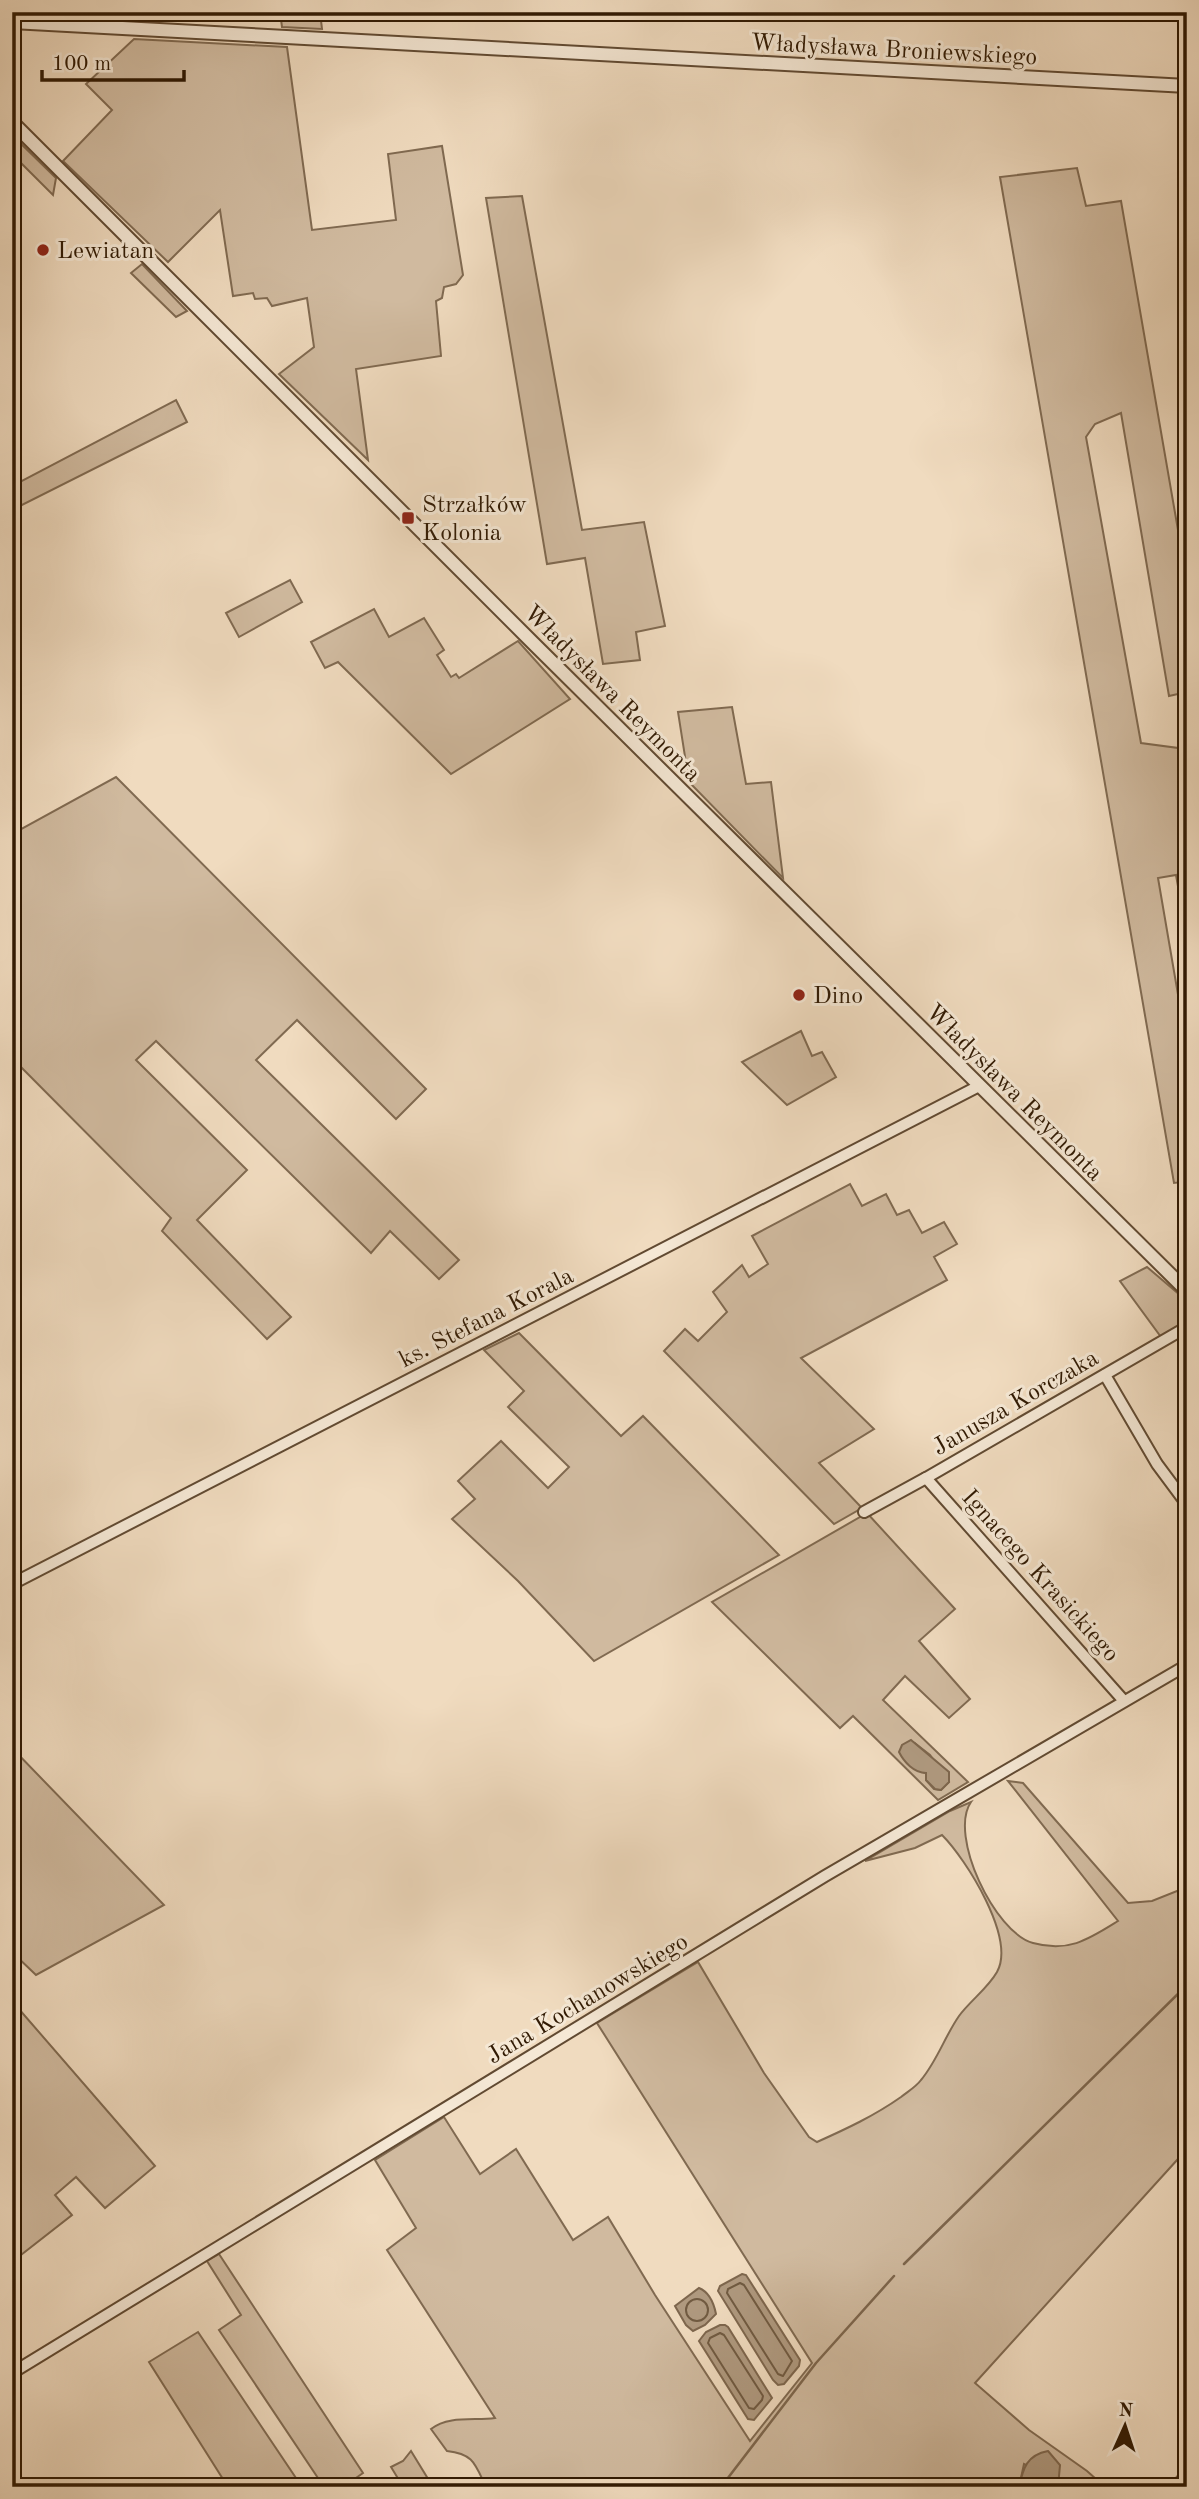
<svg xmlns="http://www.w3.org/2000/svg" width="1199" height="2499" font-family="'Old Standard TT',serif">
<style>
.green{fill:#d0ba9f;stroke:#806a51;stroke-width:2;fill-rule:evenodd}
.water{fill:#af997f;stroke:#7d664d;stroke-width:2}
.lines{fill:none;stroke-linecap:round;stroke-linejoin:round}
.shore{stroke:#705a41;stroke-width:2}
.stream{stroke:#7d664d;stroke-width:2.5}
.minor-casing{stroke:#614a32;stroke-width:14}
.tertiary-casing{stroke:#614a32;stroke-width:16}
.minor{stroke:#f5e8d5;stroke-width:10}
.tertiary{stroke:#f5e8d5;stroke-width:12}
.poi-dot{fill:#8f2418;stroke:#f5e8d5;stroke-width:2.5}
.labels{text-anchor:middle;stroke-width:6;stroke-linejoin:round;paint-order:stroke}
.street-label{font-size:24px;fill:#311a03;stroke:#f5e8d5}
.poi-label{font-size:24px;fill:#311a03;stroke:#f5e8d5;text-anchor:start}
</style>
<rect width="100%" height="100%" fill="#f0dbbf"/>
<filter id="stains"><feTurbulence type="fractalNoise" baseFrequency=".00286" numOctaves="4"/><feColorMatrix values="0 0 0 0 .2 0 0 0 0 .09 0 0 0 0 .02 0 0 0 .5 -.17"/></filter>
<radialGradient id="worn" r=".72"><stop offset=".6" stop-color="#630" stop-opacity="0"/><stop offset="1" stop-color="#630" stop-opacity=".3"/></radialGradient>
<g class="green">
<path d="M101 12H132L133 21 102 18Z"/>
<path d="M280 12H320L322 29 282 27Z"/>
<path d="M134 39 287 47 312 230 396 220 388 154 442 146 463 275 456 284 444 287 442 298 436 301 441 356 356 369 368 460 279 374 314 347 307 298 272 306 267 298 255 299 253 293 233 296 220 210 168 262 63 161 112 110 86 84Z"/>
<path d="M12 135 56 178 53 195 12 154Z"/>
<path d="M1077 168 1086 206 1121 201 1187 582V692L1169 696 1121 413 1095 424 1086 437 1141 743 1178 748 1187 798V937L1176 875 1158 878 1187 1047V1190L1184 1191 1182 1182 1174 1183 1000 177Z"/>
<path d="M522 196 582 530 644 522 665 626 636 632 640 660 603 664 585 558 547 564 486 198Z"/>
<path d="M142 264 187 311 176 317 131 273Z"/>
<path d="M176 400 187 422 12 510V486Z"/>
<path d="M290 580 302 602 239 637 226 613Z"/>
<path d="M374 609 389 637 424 618 444 650 437 655 451 677 456 674 459 678 518 641 570 699 451 774 338 662 325 668 311 642Z"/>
<path d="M732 707 746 784 771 782 783 878 689 782 678 712Z"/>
<path d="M116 777 426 1089 396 1119 297 1020 256 1060 459 1260 439 1279 390 1231 371 1253 156 1041 136 1060 247 1170 197 1220 291 1317 267 1339 162 1231 171 1218 12 1058V834Z"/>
<path d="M801 1031 812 1056 822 1052 836 1077 787 1105 742 1062Z"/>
<path d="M850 1184 862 1206 886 1194 897 1215 909 1210 922 1233 944 1222 957 1244 934 1257 947 1280 801 1358 874 1429 819 1463 862 1508 834 1524 664 1351 685 1329 698 1341 727 1312 713 1292 742 1265 749 1277 768 1264 752 1236Z"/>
<path d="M1147 1267 1187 1301V1324L1161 1337 1120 1281Z"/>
<path d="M519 1333 621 1436 643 1416 779 1555 594 1661 518 1581 452 1519 475 1499 458 1481 501 1441 548 1488 569 1467 508 1407 524 1391 484 1350Z"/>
<path d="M867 1513 955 1609 919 1641 970 1699 949 1718 905 1676 883 1700 968 1782 938 1800 853 1716 840 1728 712 1602ZM916 1744 930 1755 949 1782 941 1790 934 1789 926 1780V1773L922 1772Z"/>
<path d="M12 1748 164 1905 36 1975 12 1952Z"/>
<path d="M1008 1781 1023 1783 1128 1903 1152 1901 1187 1887V2149L975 2383 1029 2430 1087 2471 1105 2487H1058L1059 2480 1024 2464 1019 2487H486C475 2464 474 2454 447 2451L431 2429C449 2415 475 2421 495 2418L387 2250 416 2228 375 2160 444 2117 480 2174 516 2149 573 2240 608 2217 655 2295 750 2441 812 2363 597 2023 698 1962 764 2073 809 2137 817 2142C846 2129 874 2116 901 2097 907 2092 916 2087 921 2080 937 2061 945 2036 959 2016 970 2001 988 1988 997 1972 1016 1938 966 1859 942 1835L915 1848 865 1861 950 1811 971 1802C948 1835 995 1933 1033 1943 1069 1953 1089 1939 1118 1921Z"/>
<path d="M12 2001 155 2166 105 2208 76 2177 55 2195 72 2215 12 2262Z"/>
<path d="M219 2254 363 2473 343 2487H324L219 2330 241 2315 207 2261Z"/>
<path d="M198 2332 302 2487H228L149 2362Z"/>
<path d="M411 2451 433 2487 402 2485 391 2467 403 2461Z"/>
<path d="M1187 2465V2487H1168Z"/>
</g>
<g class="water">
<path d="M911 1740 949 1772V1782L941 1790 935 1789 926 1780V1773C914 1773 904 1762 899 1752L902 1745Z"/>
<path d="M742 2274 746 2275 800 2360 799 2366 784 2384 778 2385 773 2380 718 2291 720 2286Z"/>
<path d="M699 2288C709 2292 714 2304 716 2314L705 2325 693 2331 686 2325 675 2306Z"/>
<path d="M720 2325H725L728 2327 772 2398 754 2420 748 2419 699 2341 706 2332Z"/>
<path d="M1048 2451 1060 2465 1058 2487H1019C1023 2468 1027 2455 1048 2451Z"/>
</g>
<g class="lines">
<g class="shore">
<path d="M740 2283 744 2285 792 2361 783 2376 778 2374 727 2293 728 2289Z"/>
<circle cx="697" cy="2310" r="11"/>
<path d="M720 2333 724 2335 763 2396 762 2400 754 2409 749 2408 708 2343 710 2338Z"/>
</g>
<g class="stream">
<path d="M904 2264 1187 1985"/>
<path d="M721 2487 816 2363 894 2276"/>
</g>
<g class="minor-casing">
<g id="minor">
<path d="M1105 1375 1157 1464 1183 1499"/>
<path d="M926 1478 1124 1701"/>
<path d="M864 1512 926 1478 1187 1327"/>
<path d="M12 1584 979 1086"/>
<path d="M12 2373 825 1876 1187 1665"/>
</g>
</g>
<g class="tertiary-casing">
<g id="tertiary">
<path d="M12 22 1187 86"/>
<path d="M12 122 533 643 1187 1291"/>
</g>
</g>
<use href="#minor" class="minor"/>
<use href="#tertiary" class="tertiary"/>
</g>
<g class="poi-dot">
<circle cx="43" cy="250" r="7"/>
<rect x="401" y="511" width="14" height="14" rx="3.5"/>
<circle cx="799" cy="995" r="7"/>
</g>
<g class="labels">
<g class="street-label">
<text transform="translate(894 49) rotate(3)" y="8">Władysława Broniewskiego</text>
<text transform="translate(613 693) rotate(45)" y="8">Władysława Reymonta</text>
<text transform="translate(1015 1092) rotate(45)" y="8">Władysława Reymonta</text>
<text transform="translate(486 1317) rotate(-27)" y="8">ks. Stefana Korala</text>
<text transform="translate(1015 1402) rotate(-30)" y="8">Janusza Korczaka</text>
<text transform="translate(1041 1575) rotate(48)" y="8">Ignacego Krasickiego</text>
<text transform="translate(587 1998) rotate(-31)" y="8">Jana Kochanowskiego</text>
</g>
<g class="poi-label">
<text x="57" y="258">Lewiatan</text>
<text x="422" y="512">Strzałków<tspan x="422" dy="28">Kolonia</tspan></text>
<text x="813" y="1003">Dino</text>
</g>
</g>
<rect width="1199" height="2499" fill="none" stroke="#f0dbbf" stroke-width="42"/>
<rect x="14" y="14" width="1171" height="2471" fill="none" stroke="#311a03" stroke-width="3.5"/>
<rect x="21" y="21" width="1157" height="2457" fill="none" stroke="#311a03" stroke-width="2"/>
<g transform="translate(1125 2426) rotate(3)" stroke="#f5e8d5" stroke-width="5" paint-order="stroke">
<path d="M0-5L12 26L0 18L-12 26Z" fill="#311a03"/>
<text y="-10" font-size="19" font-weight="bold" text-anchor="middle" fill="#311a03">N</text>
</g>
<path d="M42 70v10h142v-10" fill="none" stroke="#311a03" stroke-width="3.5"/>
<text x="52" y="70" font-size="21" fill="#311a03" stroke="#f5e8d5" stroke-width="5" paint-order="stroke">100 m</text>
<rect width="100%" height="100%" filter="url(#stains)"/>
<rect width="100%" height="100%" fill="url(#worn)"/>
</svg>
